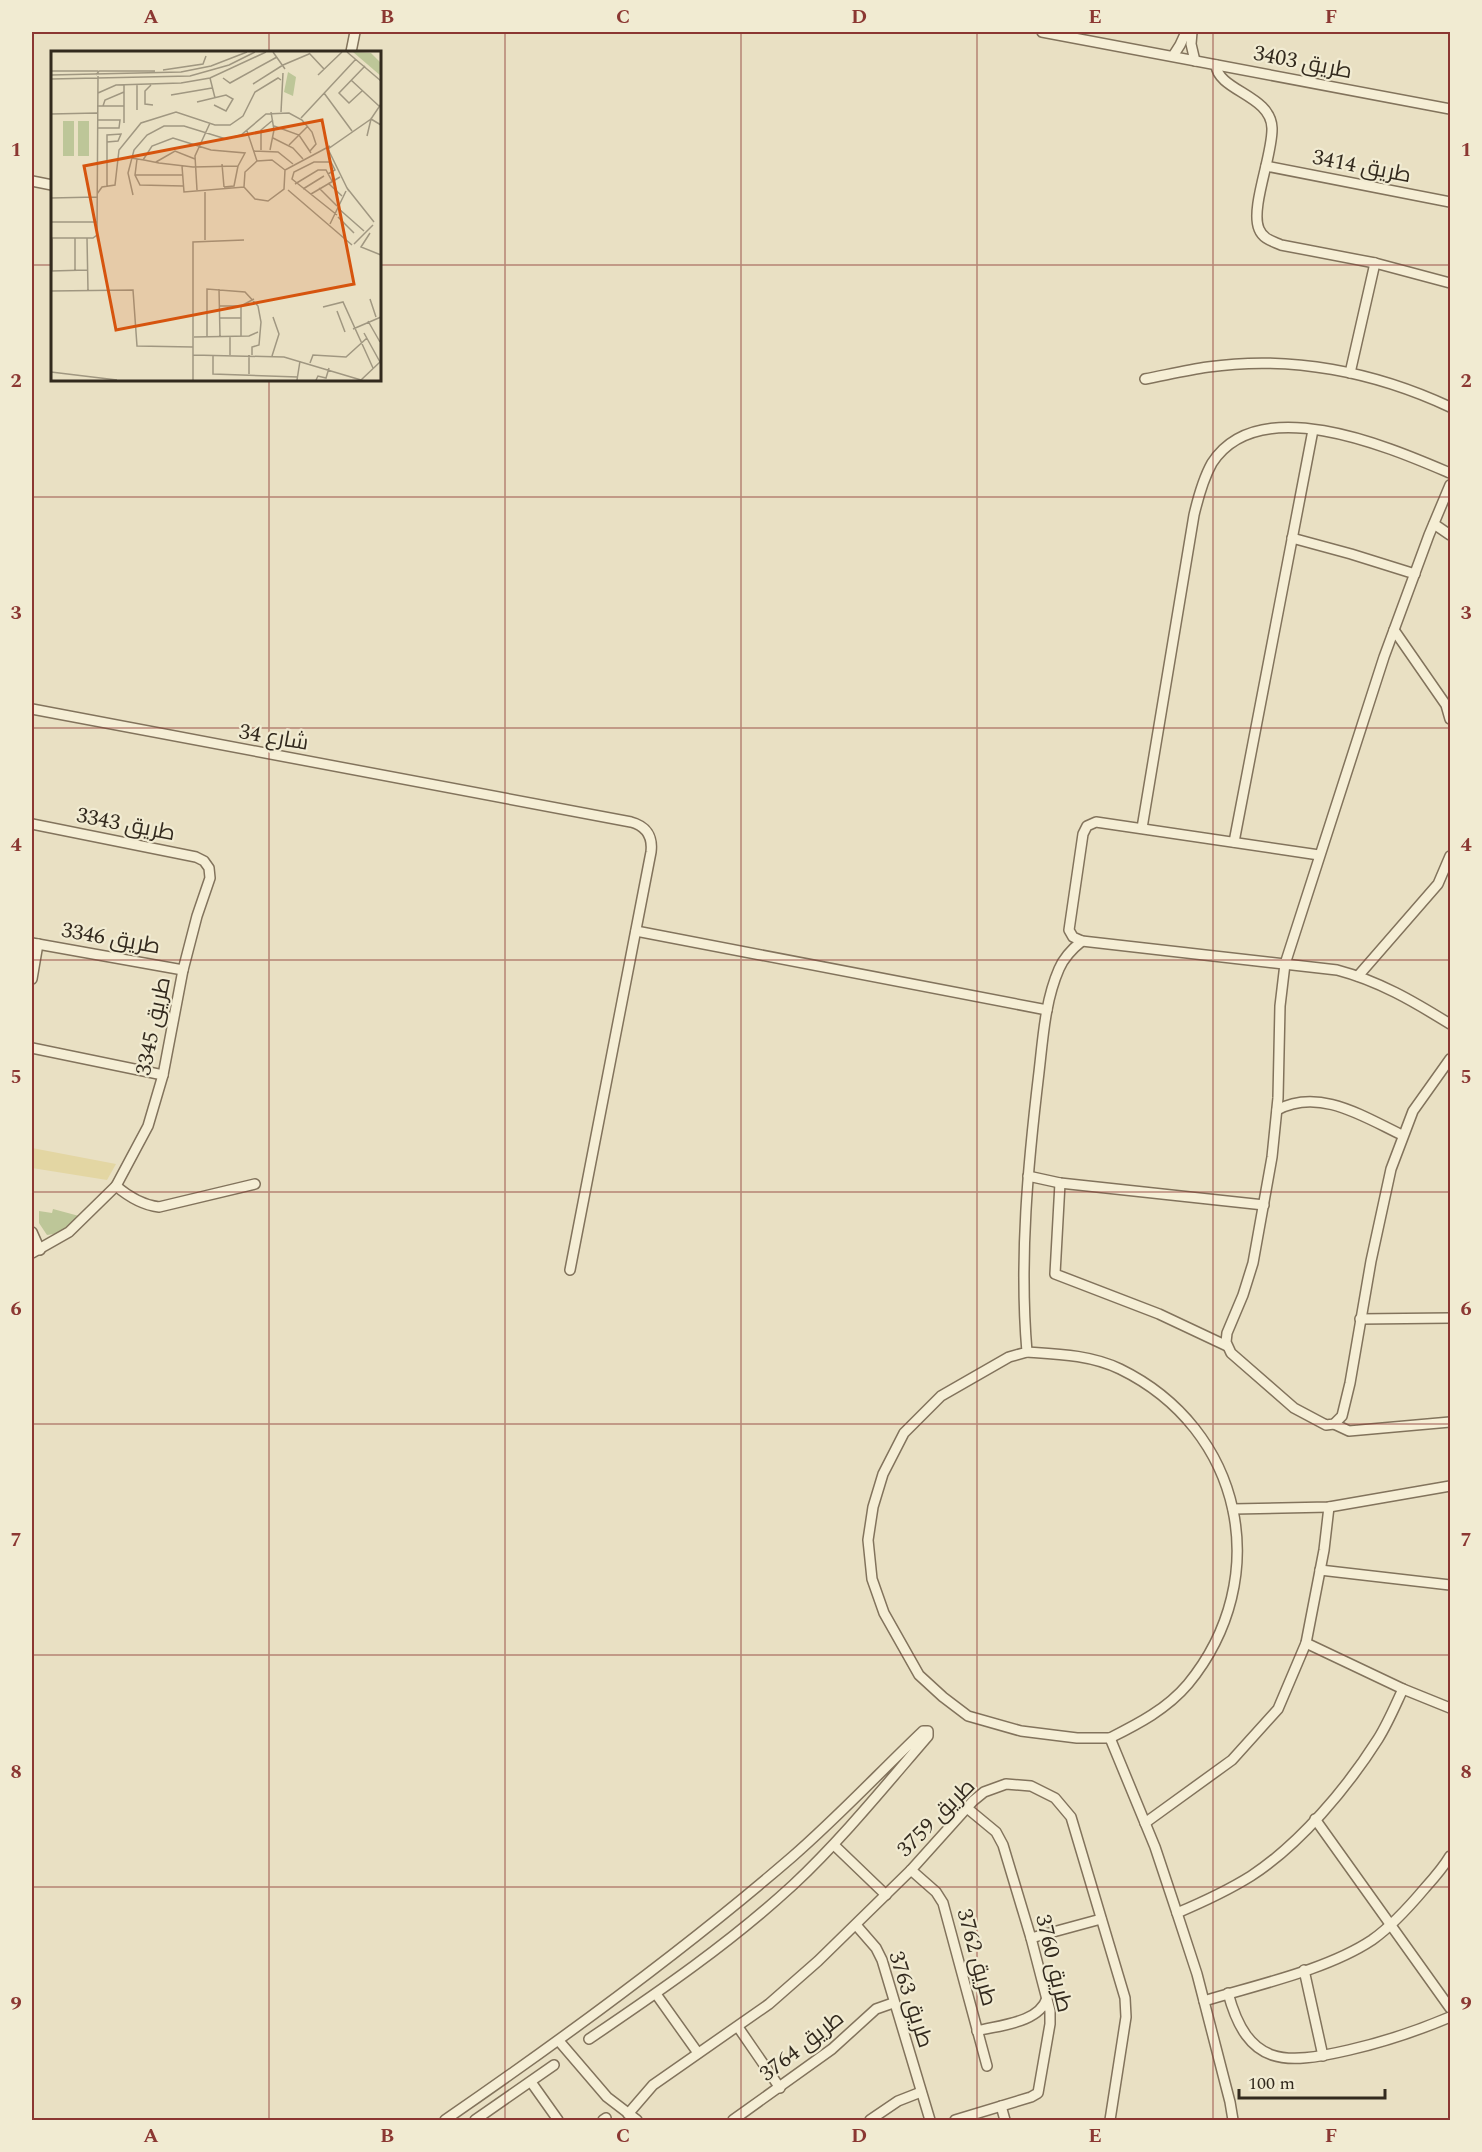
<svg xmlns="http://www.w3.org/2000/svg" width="1482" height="2152" font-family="Spectral,Cairo,serif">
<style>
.green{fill:#bdc698}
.sand{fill:#e3d6a3}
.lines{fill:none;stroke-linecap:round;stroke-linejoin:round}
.minor-casing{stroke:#82735c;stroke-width:12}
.minor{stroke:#f5eed5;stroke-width:9}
.grid{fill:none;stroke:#8b3732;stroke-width:1.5;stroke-opacity:0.55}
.labels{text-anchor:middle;stroke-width:4.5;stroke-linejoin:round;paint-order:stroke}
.street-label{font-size:22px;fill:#332a1e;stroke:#f1ebd2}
.inset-road{fill:none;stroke:#a09781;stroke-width:1.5}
.view{fill:#d6540e;fill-opacity:0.15;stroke:#d6540e;stroke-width:3}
.inset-edge{fill:none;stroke:#332a1e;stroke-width:3}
.neatline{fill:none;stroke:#8b3732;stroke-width:2}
.grid-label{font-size:20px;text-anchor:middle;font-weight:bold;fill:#8b3732}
</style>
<rect width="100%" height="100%" fill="#e9e0c3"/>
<path class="green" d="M53 1209 79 1216 81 1219 67 1232 47 1235 39 1223V1211L52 1213Z"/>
<path class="sand" d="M32 1148 116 1164 107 1180 32 1168Z"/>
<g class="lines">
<g class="minor-casing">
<g id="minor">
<path d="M1042 32 1450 109"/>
<path d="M1192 32 1191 44 1195 61"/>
<path d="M351 52 355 32"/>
<path d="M1173 56 1180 45 1186 32"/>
<path d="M1216 65C1218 91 1271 95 1272 128 1273 154 1250 208 1259 229 1263 239 1272 241 1281 245L1375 263 1450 283"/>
<path d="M1266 166 1450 202"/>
<path d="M32 181 52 185"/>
<path d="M1350 373 1375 263"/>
<path d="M1145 379C1166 375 1187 370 1208 367 1291 355 1375 372 1450 407"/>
<path d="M1450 485 1429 535 1384 657 1285 964 1280 1006 1278 1098 1272 1157 1253 1263 1243 1295 1227 1333 1226 1342 1231 1353 1294 1408 1326 1425 1334 1424 1342 1416 1350 1383 1371 1261 1391 1169 1413 1111 1450 1059"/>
<path d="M1434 524 1450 535"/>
<path d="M1292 538 1351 554 1415 574"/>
<path d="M1394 630 1446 705 1450 719"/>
<path d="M32 709 631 822C646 826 653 836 651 852L570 1270"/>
<path d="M32 824 196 857 204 861 209 868 210 878 197 916 183 970 163 1075 148 1126 116 1186 69 1232 32 1253"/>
<path d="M1142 828 1194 515C1198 498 1203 479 1212 463 1259 390 1391 448 1450 473"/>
<path d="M1234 842 1313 430"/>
<path d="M1319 855 1096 822 1087 826 1083 834 1069 930 1073 937 1082 941 1337 970C1379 981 1413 1001 1450 1024"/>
<path d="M636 931 1047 1010"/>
<path d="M1082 941C1072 949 1064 957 1059 969 1045 1001 1043 1038 1039 1072 1028 1164 1019 1259 1027 1352L1009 1357 941 1396 904 1433 883 1474 873 1507 868 1540 872 1579 884 1613 919 1675 943 1697 968 1716 1021 1731 1077 1738H1110L1155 1847 1177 1913 1197 1974 1230 2102 1233 2120"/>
<path d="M32 943 183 970"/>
<path d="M1358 976 1438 884 1450 856"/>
<path d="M32 979 38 944"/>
<path d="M32 1048 163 1075"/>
<path d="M1277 1110C1319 1087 1364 1117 1402 1135"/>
<path d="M1028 1176 1060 1183 1264 1205"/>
<path d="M1060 1183 1055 1274 1159 1314 1227 1346"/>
<path d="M116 1186C129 1197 142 1205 159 1207L255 1184"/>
<path d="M32 1232 40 1250"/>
<path d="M1360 1319 1450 1318"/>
<path d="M1027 1352C1058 1354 1091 1355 1120 1369 1243 1429 1275 1578 1188 1684 1167 1709 1138 1724 1110 1738"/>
<path d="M1334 1424 1349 1431 1450 1422"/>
<path d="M1233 1509 1329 1507 1450 1486"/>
<path d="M1320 1570 1450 1585"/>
<path d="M1306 1643 1403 1689 1450 1708"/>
<path d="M1315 1819 1450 2008"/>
<path d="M1145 1823 1232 1760 1278 1709 1306 1643 1324 1550 1329 1507"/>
<path d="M834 1845 886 1895"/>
<path d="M911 1870 936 1892 943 1903 987 2066"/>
<path d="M1177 1913C1203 1902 1227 1891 1251 1876 1300 1844 1347 1788 1378 1739 1388 1723 1395 1706 1403 1689"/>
<path d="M856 1925 876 1948 882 1960 930 2120"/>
<path d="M1031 1938 1101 1919"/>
<path d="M1304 1970 1323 2056"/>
<path d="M1228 1993C1248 2067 1284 2065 1349 2050 1384 2042 1417 2031 1450 2017"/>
<path d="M656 1994 698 2053"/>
<path d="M1204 2001C1256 1985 1327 1970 1372 1940 1392 1926 1409 1907 1425 1888 1434 1878 1443 1868 1450 1856"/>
<path d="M738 2027 780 2088"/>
<path d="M977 2031C1000 2025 1039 2023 1047 1998"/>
<path d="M559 2041 607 2097 637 2120"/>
<path d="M531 2082 558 2120"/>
<path d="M1001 2106 1005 2120"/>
<path d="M628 2114 653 2085 769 2004 818 1961 911 1870 973 1801 984 1792 1006 1784 1031 1786 1055 1798 1071 1817 1125 1998 1126 2017 1110 2120"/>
<path d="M445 2120C564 2038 682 1952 792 1857 838 1817 880 1772 923 1731H928V1736C884 1787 842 1839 793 1885 730 1943 660 1991 589 2039"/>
<path d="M475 2120 554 2065"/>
<path d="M603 2120 606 2118"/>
<path d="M733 2120 832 2049 876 2009 893 2003"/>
<path d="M870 2120 898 2101 921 2092"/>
<path d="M955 2120 1031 2097 1038 2093 1050 2024V2011L1031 1938 1003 1845 996 1832 967 1808"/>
</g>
</g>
<use href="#minor" class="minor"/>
</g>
<path class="grid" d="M269 32V52M505 32V2120M741 32V2120M977 32V2120M1213 32V2120M32 265H52M380 265H1450M269 380V2120M32 497H1450M32 728H1450M32 960H1450M32 1192H1450M32 1424H1450M32 1655H1450M32 1887H1450"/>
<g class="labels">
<g class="street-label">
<text transform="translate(1303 61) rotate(11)" y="8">طريق 3403</text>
<text transform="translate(1362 165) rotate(11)" y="8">طريق 3414</text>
<text transform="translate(274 736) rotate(10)" y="8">شارع 34</text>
<text transform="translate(126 823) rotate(11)" y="8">طريق 3343</text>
<text transform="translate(111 937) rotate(10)" y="8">طريق 3346</text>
<text transform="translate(152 1026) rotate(-78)" y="8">طريق 3345</text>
<text transform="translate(935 1817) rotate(-45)" y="8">طريق 3759</text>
<text transform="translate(978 1957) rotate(75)" y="8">طريق 3762</text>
<text transform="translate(1055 1963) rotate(77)" y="8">طريق 3760</text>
<text transform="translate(912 1999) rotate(72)" y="8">طريق 3763</text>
<text transform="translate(801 2045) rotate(-38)" y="8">طريق 3764</text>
</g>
</g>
<g transform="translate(51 51)">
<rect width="330" height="330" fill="#e9e0c3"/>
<path d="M302 1 320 2 330 12V25ZM237 21 245 26 242 45 233 41ZM12 70H23V105H12ZM27 70H38V105H27Z" fill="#bdc698"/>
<path class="inset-road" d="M222 1 234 18M296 1 330 30M258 2 273 18M232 14 258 3M112 19 152 13 155 5M0 20H47M0 24 130 21 160 15 196 1M45 24 48 20H104M267 24 291 1M159 27 164 47M172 27 179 32 226 6M0 28 139 25 178 14 204 1M300 29 328 55M202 33 232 14M73 34V72M86 34V59M100 34 94 40V53L102 54M311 40 298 52 288 42 314 15M47 42 65 34 130 32 159 27 215 1M273 42 301 80M120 44 161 37M146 51 175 44 182 48 175 60 163 54M46 55H73M52 55 54 49 73 41M230 61 232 22M0 63 46 62M250 67 305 8M46 69H69L68 77H46M223 75 248 84 260 102M196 80 206 110M316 85 320 68 330 74M222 87 242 97 252 108M238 94 257 75M210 99V79L222 69M219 99 223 79 220 61M203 100 227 101 242 113M80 107 93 109 108 112 142 116 187 115 194 102 160 99 122 87 101 95 92 109M86 108 84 124 89 134 132 135M105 111 124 100 144 108M171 113 173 136M131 115 133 141 193 136 204 148 217 150 233 138 234 119 279 95M277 123 284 119 280 111H263L243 121 241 128 286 164M84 124H131M277 132 291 145M244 133 267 119H275L281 130M56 135V84L70 83 67 90 56 91M173 136 183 135 187 115M193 136 194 121 206 110 221 109 234 119M268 137 286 155M296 137 277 98 320 68 330 53M252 138 273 125M146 139 144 105 159 72M237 139 301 194M298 140 296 137 323 171M154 141V189M46 143 51 136 64 134 68 99 90 72 125 61 164 74H179L192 65 204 41 227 27 230 29M260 143 289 126M82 144 77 122 83 99 96 84 113 75H133L175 88 190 84 215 63 238 62 251 69 261 81 265 93 259 100M0 147 46 146M288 158 313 180M287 166 303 182M0 171H46M279 173 295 140M319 182 310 196 330 204M0 187H42L46 184 47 25M24 187V220M36 187 37 239M303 193 322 174M0 220 36 219M1 220V187M168 238 169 285M0 240 82 239 86 295 142 296M319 248 325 266M169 255H190L203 248M190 255V285M272 256 292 251 322 317M286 260 294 281M169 267H190M317 270 329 291M302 278 330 266M313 282 329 311M156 285V238L194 241 207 255 210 271 208 294 201 296V304M179 285V304M143 286 198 285 207 281M142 304 233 306 310 329M162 304V323L247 326M198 304V323M221 305 228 283 222 266M259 312 262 304 295 306 316 287M0 321 66 329M142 329V191L193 189M246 329 249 310M265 329 267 325 275 327 278 317M310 329 329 311"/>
<path class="view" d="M271 69 303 233 65 279 33 115Z"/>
<rect width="330" height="330" class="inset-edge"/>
</g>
<rect width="1482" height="2152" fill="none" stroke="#f1ebd2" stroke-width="66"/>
<path d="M1239 2089v9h146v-9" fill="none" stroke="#332a1e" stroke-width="3"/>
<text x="1248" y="2089" font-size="18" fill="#332a1e" stroke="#f1ebd2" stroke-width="4.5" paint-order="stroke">100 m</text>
<rect x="33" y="33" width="1416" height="2086" class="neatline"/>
<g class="grid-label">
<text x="151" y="23">A</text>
<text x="387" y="23">B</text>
<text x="623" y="23">C</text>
<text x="859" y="23">D</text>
<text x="1095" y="23">E</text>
<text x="1331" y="23">F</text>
<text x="16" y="156">1</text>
<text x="1466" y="156">1</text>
<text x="16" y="387">2</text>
<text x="1466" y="387">2</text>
<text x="16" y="619">3</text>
<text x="1466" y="619">3</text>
<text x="16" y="851">4</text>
<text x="1466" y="851">4</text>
<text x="16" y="1083">5</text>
<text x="1466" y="1083">5</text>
<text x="16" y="1315">6</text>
<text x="1466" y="1315">6</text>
<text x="16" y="1546">7</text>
<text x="1466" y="1546">7</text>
<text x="16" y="1778">8</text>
<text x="1466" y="1778">8</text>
<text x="16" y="2010">9</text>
<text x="1466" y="2010">9</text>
<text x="151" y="2142">A</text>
<text x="387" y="2142">B</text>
<text x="623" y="2142">C</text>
<text x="859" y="2142">D</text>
<text x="1095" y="2142">E</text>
<text x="1331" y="2142">F</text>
</g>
</svg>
